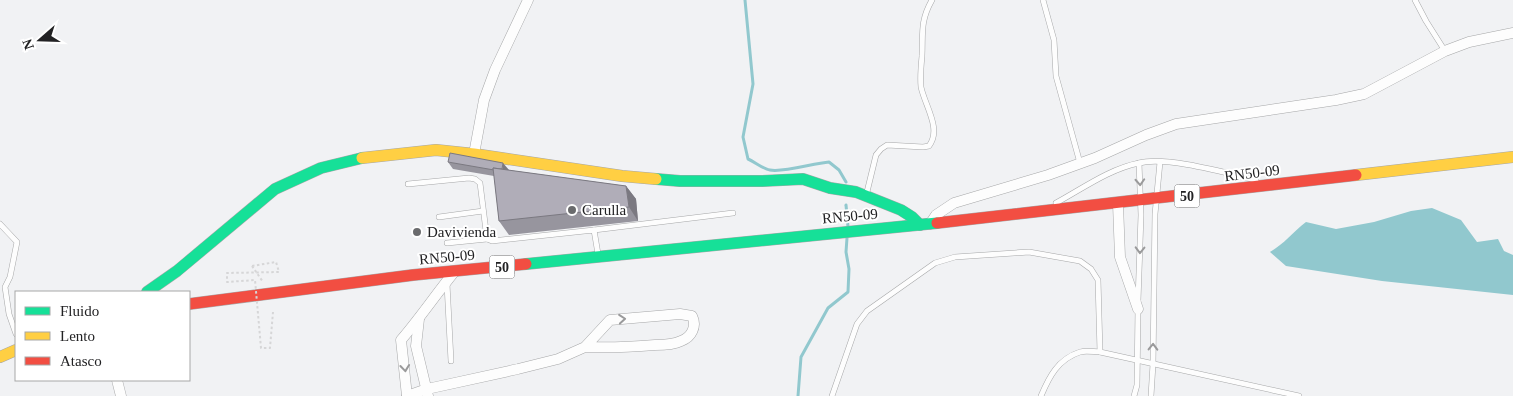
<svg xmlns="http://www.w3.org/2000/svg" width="1513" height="396" font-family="'Times New Roman',serif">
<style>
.water{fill:#91c8ce}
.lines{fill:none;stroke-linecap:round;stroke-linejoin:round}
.stream{stroke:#91c8ce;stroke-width:3}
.lane-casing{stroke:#a6a7a8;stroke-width:6}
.street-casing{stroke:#a6a7a8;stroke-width:11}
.fast-casing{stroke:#a6a7a8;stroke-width:12}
.slow-casing{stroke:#a6a7a8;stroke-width:12}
.jam-casing{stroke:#a6a7a8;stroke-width:12}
.path{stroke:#d6d6d7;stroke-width:2;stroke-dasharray:2.5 2.5;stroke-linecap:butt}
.lane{stroke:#fdfdfd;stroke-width:5}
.street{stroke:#fdfdfd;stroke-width:10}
.fast{stroke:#16e098;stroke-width:11}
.slow{stroke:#ffcf43;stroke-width:11}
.jam{stroke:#f24e42;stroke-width:11}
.path-bridge{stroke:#d6d6d7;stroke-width:2;stroke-dasharray:2.5 2.5;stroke-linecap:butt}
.wall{fill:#97959e}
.shaded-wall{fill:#7b7981}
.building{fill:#b0adb8;stroke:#7b7981}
.oneway{stroke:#9a9a9b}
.poi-dot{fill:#6a6b6d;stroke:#fff;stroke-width:2}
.labels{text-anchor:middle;stroke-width:4;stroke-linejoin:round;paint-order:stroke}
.shield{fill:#fff;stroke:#646466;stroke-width:1}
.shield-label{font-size:14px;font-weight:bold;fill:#222224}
.street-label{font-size:15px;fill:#222224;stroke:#fff}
.poi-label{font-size:15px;fill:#222224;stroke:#fff;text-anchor:start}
</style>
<rect width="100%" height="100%" fill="#f1f2f4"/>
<path class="water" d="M1432 208 1461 220 1477 242 1498 239 1504 251 1513 255V295L1382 281 1286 266 1270 252C1284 244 1293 232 1306 222L1336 229 1374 222 1411 211Z"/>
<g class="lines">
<g class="stream">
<path d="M745 0 753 84 743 137 748 159C755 162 763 169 770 170 783 173 814 163 829 162L839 170 846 182"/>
<path d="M846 205 848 227"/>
<path d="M798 396 801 357 828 308 848 292 849 269 846 252 847 238"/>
</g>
<g class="lane-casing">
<g id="lane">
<path d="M1043 0 1054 40 1056 76 1080 163"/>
<path d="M1415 0 1426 21 1445 51"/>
<path d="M408 184 469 178 475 179 480 183 487 239 492 241 594 230 598 254"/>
<path d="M866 196 876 155 881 149 887 145 923 147 929 146C942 129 925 106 921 87 920 77 921 66 922 56 923 33 920 21 932 0"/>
<path d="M1056 203C1082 189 1109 169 1139 163 1167 156 1226 173 1256 180"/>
<path d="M439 217 483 211"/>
<path d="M0 224 17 242 10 277 5 287 9 314 16 334"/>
<path d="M594 230 733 213"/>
<path d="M447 243 487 239"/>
<path d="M447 284 451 361"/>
<path d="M1138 301 1141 215 1139 163"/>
<path d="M832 396 857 324 867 311 935 263 955 257 1029 252 1080 261 1091 269 1098 280 1100 352"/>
<path d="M1041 396C1049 377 1058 359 1080 352 1086 350 1094 352 1100 352L1299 396"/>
<path d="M1134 396 1137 385 1138 309"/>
<path d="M1151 396 1153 364 1155 214 1160 162"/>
</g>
</g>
<g class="street-casing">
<g id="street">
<path d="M474 154 484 100 495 70 528 0"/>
<path d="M1118 204 1120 257 1138 309"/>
<path d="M930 224 936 215 954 203 1048 175 1095 158 1146 135 1176 124 1336 100 1364 94 1445 51 1469 42 1513 33"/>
<path d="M419 319 416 346 428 396"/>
<path d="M117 380 121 396"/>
<path d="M407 396 427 389 518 369 558 359 585 347 610 320 680 314 692 316C697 326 692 337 681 341 673 345 663 345 655 345 631 347 609 348 585 347"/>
<path d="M407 396 401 340C420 318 436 294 455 271"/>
</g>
</g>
<g class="fast-casing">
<g id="fast">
<path d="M656 179 680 181H762L803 179 830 188 856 192 901 210 912 217 920 225"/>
<path d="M526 264 937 223"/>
<path d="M147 292 177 271 275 189 321 168 362 158"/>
</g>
</g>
<g class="slow-casing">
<g id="slow">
<path d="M362 158 436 150 474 154 622 176 656 179"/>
<path d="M1356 175 1513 157"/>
<path d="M0 357 16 350"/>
</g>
</g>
<g class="jam-casing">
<g id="jam">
<path d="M937 223 1356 175"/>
<path d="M189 304 413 275 526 264"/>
</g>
</g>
<path class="path" d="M252 266 263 282"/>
<use href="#lane" class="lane"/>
<use href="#street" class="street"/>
<use href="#fast" class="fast"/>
<use href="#slow" class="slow"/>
<use href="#jam" class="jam"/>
<path class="path-bridge" d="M252 266 276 262 279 272 227 273V282L255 280 261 348H270L273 312"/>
</g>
<path class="wall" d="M448 162 626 186 636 199 638 221 509 235 499 221 494 176 453 169Z"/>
<g class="shaded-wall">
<path d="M503 163 509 170 502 171Z"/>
<path d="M626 186 636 199 638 221 629 207Z"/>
</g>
<g class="building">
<path d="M450 153 503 163 502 169 493 168 494 170 448 162Z"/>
<path d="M493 168 626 186 629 207 499 221Z"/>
</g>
<defs><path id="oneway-chevron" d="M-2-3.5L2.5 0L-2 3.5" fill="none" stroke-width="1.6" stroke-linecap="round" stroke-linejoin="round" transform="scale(1.25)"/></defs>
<g class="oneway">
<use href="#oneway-chevron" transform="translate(1140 182) rotate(87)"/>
<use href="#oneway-chevron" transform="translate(1140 250) rotate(91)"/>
<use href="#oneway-chevron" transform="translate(622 319) rotate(-5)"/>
<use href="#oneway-chevron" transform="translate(1153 347) rotate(-89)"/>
<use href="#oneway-chevron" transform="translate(405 368) rotate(84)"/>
</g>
<g class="poi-dot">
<circle cx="572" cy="210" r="5"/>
<circle cx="417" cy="232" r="5"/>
</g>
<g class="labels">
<g class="shield">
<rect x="1174.5" y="184.5" width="25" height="23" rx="4"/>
<rect x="489.5" y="255.5" width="25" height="23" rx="4"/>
</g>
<g class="shield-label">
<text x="1187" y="201">50</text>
<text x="502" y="272">50</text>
</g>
<g class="street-label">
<text transform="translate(1252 173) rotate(-7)" y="5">RN50-09</text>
<text transform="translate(850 216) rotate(-5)" y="5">RN50-09</text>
<text transform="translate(447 257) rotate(-5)" y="5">RN50-09</text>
</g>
<g class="poi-label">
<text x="582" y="215">Carulla</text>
<text x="427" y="237">Davivienda</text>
</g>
</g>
<rect x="15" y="291" width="175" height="90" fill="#ffffff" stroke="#a7a7a7"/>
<rect x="25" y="307" width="25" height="8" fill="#16e098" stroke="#a7a7a7"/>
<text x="60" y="316" font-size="15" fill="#222224">Fluido</text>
<rect x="25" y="332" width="25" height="8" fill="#ffcf43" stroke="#a7a7a7"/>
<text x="60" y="341" font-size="15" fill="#222224">Lento</text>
<rect x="25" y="357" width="25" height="8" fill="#f24e42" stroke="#a7a7a7"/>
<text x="60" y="366" font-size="15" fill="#222224">Atasco</text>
<g transform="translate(40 40) rotate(250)" stroke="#ffffff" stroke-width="4" paint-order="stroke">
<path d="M0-4L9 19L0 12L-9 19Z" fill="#222224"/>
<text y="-8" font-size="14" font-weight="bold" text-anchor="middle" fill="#222224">N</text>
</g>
</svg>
